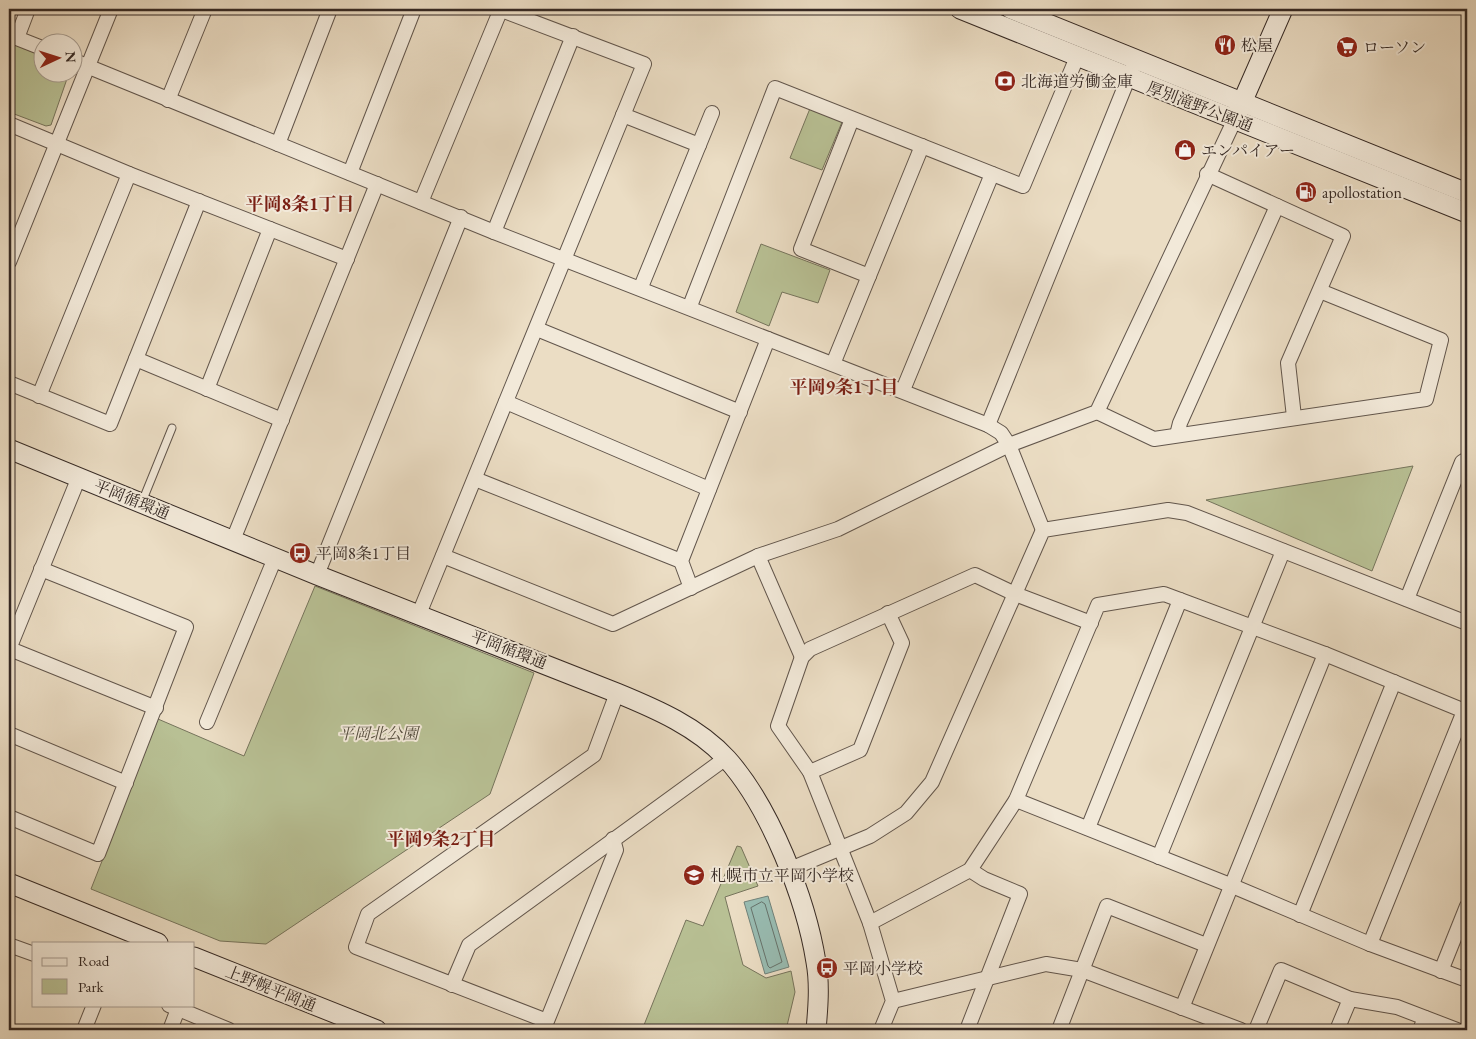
<svg xmlns="http://www.w3.org/2000/svg" width="1476" height="1039" font-family="'EB Garamond','Noto Serif JP',serif">
<style>
.green{fill:#b8c094;stroke:#76745c}
.water{fill:#98bcb2;stroke:#708179}
.lines{fill:none;stroke-linecap:round;stroke-linejoin:round}
.shore{stroke:#66726b;stroke-width:1}
.lane-casing{stroke:#62564c;stroke-width:9}
.street-casing{stroke:#62564c;stroke-width:16}
.secondary-casing{stroke:#352924;stroke-width:21}
.lane{stroke:#f2e9d9;stroke-width:7}
.street{stroke:#f2e9d9;stroke-width:14}
.secondary{stroke:#f2e9d9;stroke-width:19}
.labels{text-anchor:middle;stroke-width:4;stroke-linejoin:round;paint-order:stroke}
.poi-label{font-size:16px;fill:#352924;stroke:#f2e9d9;text-anchor:start}
.street-label{font-size:16px;fill:#352924;stroke:#f2e9d9}
.park-label{font-size:16px;font-style:italic;fill:#564f40;stroke:#f2e9d9}
.neighbourhood-label{font-size:18px;font-weight:bold;fill:#7a1f14;stroke:#f2e9d9}
</style>
<rect width="100%" height="100%" fill="#ebddc4"/>
<filter id="stains"><feTurbulence type="fractalNoise" baseFrequency=".004" numOctaves="4"/><feColorMatrix values="0 0 0 0 .2 0 0 0 0 .09 0 0 0 0 .02 0 0 0 .5 -.17"/></filter>
<radialGradient id="worn" r=".72"><stop offset=".6" stop-color="#630" stop-opacity="0"/><stop offset="1" stop-color="#630" stop-opacity=".3"/></radialGradient>
<g class="green">
<path d="M9 42 42 56V72L69 73 51 125 46 126 9 112Z"/>
<path d="M811 106 841 117 842 122 822 170 790 158Z"/>
<path d="M761 244 830 270 818 303 782 292 769 326 736 312Z"/>
<path d="M1413 466 1372 571 1206 500Z"/>
<path d="M315 586 534 673 490 794 266 944 220 941 91 889 158 719 244 756Z"/>
<path d="M737 846 741 847 758 886 725 897 743 965 766 978 791 971 795 992 786 1030H642L686 920 703 926Z"/>
</g>
<path class="water" d="M768 896 789 967 765 974 744 902Z"/>
<g class="lines">
<path class="shore" d="M762 902 765 904 782 962 770 968 768 966 751 908Z"/>
<g class="lane-casing">
<path id="lane" d="M142 502 172 428"/>
</g>
<g class="street-casing">
<g id="street">
<path d="M9 35 42 48"/>
<path d="M17 38 28 9"/>
<path d="M72 60 494 232 988 425 1001 433 1009 445 1043 530"/>
<path d="M168 100 205 9"/>
<path d="M623 115 699 145"/>
<path d="M852 119 801 249 869 276"/>
<path d="M9 124 129 174 347 259"/>
<path d="M278 144 330 9"/>
<path d="M350 173 414 9"/>
<path d="M1207 174 1343 236 1288 363 1294 417"/>
<path d="M421 202 501 9"/>
<path d="M494 232 573 36"/>
<path d="M9 262 111 9"/>
<path d="M641 287 712 113"/>
<path d="M690 306 775 88 1023 186 1077 57"/>
<path d="M537 329 740 412"/>
<path d="M136 359 282 420"/>
<path d="M833 364 922 146"/>
<path d="M9 383 110 424 199 201"/>
<path d="M207 389 270 229"/>
<path d="M903 390 992 174"/>
<path d="M39 396 129 174"/>
<path d="M506 402 709 489"/>
<path d="M1097 412 1154 439 1426 399 1441 340 1320 291"/>
<path d="M988 425 1132 69"/>
<path d="M1177 435 1180 423 1277 206"/>
<path d="M475 479 681 561"/>
<path d="M233 540 377 184"/>
<path d="M443 556 613 624 758 556 838 529 1009 445 1097 412 1235 119"/>
<path d="M758 556 802 657"/>
<path d="M317 575 461 217"/>
<path d="M691 588 681 561 768 339"/>
<path d="M1407 599 1462 462 1467 459"/>
<path d="M419 614 644 64 499 9"/>
<path d="M9 649 79 477"/>
<path d="M10 649 156 708"/>
<path d="M207 722 275 558"/>
<path d="M9 734 126 783"/>
<path d="M810 772 860 750 902 643 888 613"/>
<path d="M1016 800 1230 885 1370 944 1467 980"/>
<path d="M9 817 98 854 186 627 41 569"/>
<path d="M1088 828 1180 600"/>
<path d="M613 839 616 850 547 1021 356 947 368 914 594 755 617 693"/>
<path d="M1159 857 1283 551"/>
<path d="M788 870 870 836 906 813 932 782 1043 530 1168 510 1187 513 1467 623"/>
<path d="M1300 915 1394 682"/>
<path d="M870 923 970 870 1016 800 1098 605 1164 594 1325 654 1467 712"/>
<path d="M1370 944 1464 711"/>
<path d="M9 945 34 954"/>
<path d="M1441 971 1467 906"/>
<path d="M452 985 469 945 726 758"/>
<path d="M893 1001 1046 964 1082 970 1241 1030"/>
<path d="M169 1005 229 1030"/>
<path d="M1182 1008 1325 654"/>
<path d="M84 1030 94 1005"/>
<path d="M170 1030 178 1009"/>
<path d="M881 1030 893 1001 870 923 810 772 778 726 802 657 810 649 975 575 1015 594 1091 623"/>
<path d="M967 1030 1020 894 984 879 970 870"/>
<path d="M1059 1030 1107 906 1206 945"/>
<path d="M1256 1030 1281 970 1350 999 1397 1007 1457 1030"/>
<path d="M1337 1030 1350 999"/>
<path d="M1420 1030 1425 1018"/>
</g>
</g>
<g class="secondary-casing">
<g id="secondary">
<path d="M960 9 1467 213"/>
<path d="M1011 9 1467 193"/>
<path d="M1237 114 1283 9"/>
<path d="M9 449 317 575 617 693C656 709 698 727 727 759 770 807 806 899 816 962 820 984 818 1008 816 1030"/>
<path d="M9 883 158 943"/>
<path d="M194 957 377 1030"/>
</g>
</g>
<use href="#lane" class="lane"/>
<use href="#street" class="street"/>
<use href="#secondary" class="secondary"/>
</g>
<defs>
<g id="restaurant-disc" transform="scale(1.125)"><circle r="9.5" fill="#8f2418" stroke="#f2e9d9"/><path d="M-5-6h1v4h1v-4h1v4h1v-4h1v5L-1.5 .5V6h-2V.5L-5-1ZM5-6V6H3V1.5H1.5Q1.5-4 5-6Z" fill="#fff"/></g>
<g id="supermarket-disc" transform="scale(1.125)"><circle r="9.5" fill="#8f2418" stroke="#f2e9d9"/><path d="M-6-5.5h2.5l.6 2H6L4.5 2H-2.5L-4.4-4H-6ZM-1.5 3.2a1.3 1.3 0 1 0 .1 0ZM3 3.2a1.3 1.3 0 1 0 .1 0Z" fill="#fff"/></g>
<g id="bank-disc" transform="scale(1.125)"><circle r="9.5" fill="#8f2418" stroke="#f2e9d9"/><path d="M-6-4H6V4H-6ZM0-2.3a2.3 2.3 0 1 0 0 4.6a2.3 2.3 0 1 0 0-4.6Z" fill="#fff"/></g>
<g id="shop-disc" transform="scale(1.125)"><circle r="9.5" fill="#8f2418" stroke="#f2e9d9"/><path d="M-5-2.5h2.3a2.7 3.5 0 0 1 5.4 0H5L5.5 6h-11ZM-1.5-2.5h3a1.5 2.3 0 0 0-3 0Z" fill="#fff"/></g>
<g id="fuel-disc" transform="scale(1.125)"><circle r="9.5" fill="#8f2418" stroke="#f2e9d9"/><path d="M-5.5-6h7V0h2V4h1.3V-2.5L3-4.5l.8-.8L6-3V5H2.5V1h-1V6h-7ZM-4.2-4.7v3.2H.2V-4.7Z" fill="#fff"/></g>
<g id="bus-disc" transform="scale(1.125)"><circle r="9.5" fill="#8f2418" stroke="#f2e9d9"/><path d="M-5-6H5V4H4V6H2V4H-2V6H-4V4H-5ZM-3.5-4V0h7V-4ZM-3.5 1.2v1.5H-2V1.2ZM2 1.2v1.5H3.5V1.2Z" fill="#fff"/></g>
<g id="school-disc" transform="scale(1.125)"><circle r="9.5" fill="#8f2418" stroke="#f2e9d9"/><path d="M0-5L7-2L0 1L-7-2ZM-4 1L0 2.5L4 1V4Q0 6-4 4Z" fill="#fff"/></g>
</defs>
<g fill-rule="evenodd">
<use href="#restaurant-disc" x="1225" y="45"/>
<use href="#supermarket-disc" x="1347" y="47"/>
<use href="#bank-disc" x="1005" y="81"/>
<use href="#shop-disc" x="1185" y="150"/>
<use href="#fuel-disc" x="1306" y="192"/>
<use href="#bus-disc" x="300" y="553"/>
<use href="#school-disc" x="694" y="875"/>
<use href="#bus-disc" x="827" y="968"/>
</g>
<g class="labels">
<g class="poi-label">
<text x="1241" y="51">松屋</text>
<text x="1363" y="53">ローソン</text>
<text x="1021" y="87">北海道労働金庫</text>
<text x="1201" y="156">エンパイアー</text>
<text x="1322" y="198">apollostation</text>
<text x="316" y="559">平岡8条1丁目</text>
<text x="710" y="881">札幌市立平岡小学校</text>
<text x="843" y="974">平岡小学校</text>
</g>
<g class="street-label">
<text transform="translate(1200 106) rotate(21)" y="6">厚別滝野公園通</text>
<text transform="translate(132 499) rotate(22)" y="6">平岡循環通</text>
<text transform="translate(509 649) rotate(21)" y="6">平岡循環通</text>
<text transform="translate(271 988) rotate(22)" y="6">上野幌平岡通</text>
</g>
<g class="park-label">
<text x="378" y="739">平岡北公園</text>
</g>
<g class="neighbourhood-label">
<text x="300" y="210">平岡8条1丁目</text>
<text x="844" y="393">平岡9条1丁目</text>
<text x="441" y="845">平岡9条2丁目</text>
</g>
</g>
<rect width="1476" height="1039" fill="none" stroke="#ebddc4" stroke-width="30"/>
<rect x="10" y="10" width="1456" height="1019" fill="none" stroke="#352924" stroke-width="2.5"/>
<rect x="15" y="15" width="1446" height="1009" fill="none" stroke="#352924"/>
<rect x="32" y="942" width="162" height="65" fill="#f2e9d9" stroke="#a69c91"/>
<rect x="42" y="958" width="25" height="8" fill="#f2e9d9" stroke="#a69c91"/>
<text x="78" y="966" font-size="15" fill="#352924">Road</text>
<rect x="42" y="979" width="25" height="15" fill="#b8c094" stroke="#a69c91"/>
<text x="78" y="992" font-size="15" fill="#352924">Park</text>
<g transform="translate(58 58) rotate(86)"><circle r="24" fill="#f2e9d9" stroke="#a69c91"/>
<path d="M0-4L9 19L0 12L-9 19Z" fill="#8f2418"/>
<text y="-8" font-size="14" font-weight="bold" text-anchor="middle" fill="#352924">N</text>
</g>
<rect width="100%" height="100%" filter="url(#stains)"/>
<rect width="100%" height="100%" fill="url(#worn)"/>
</svg>
